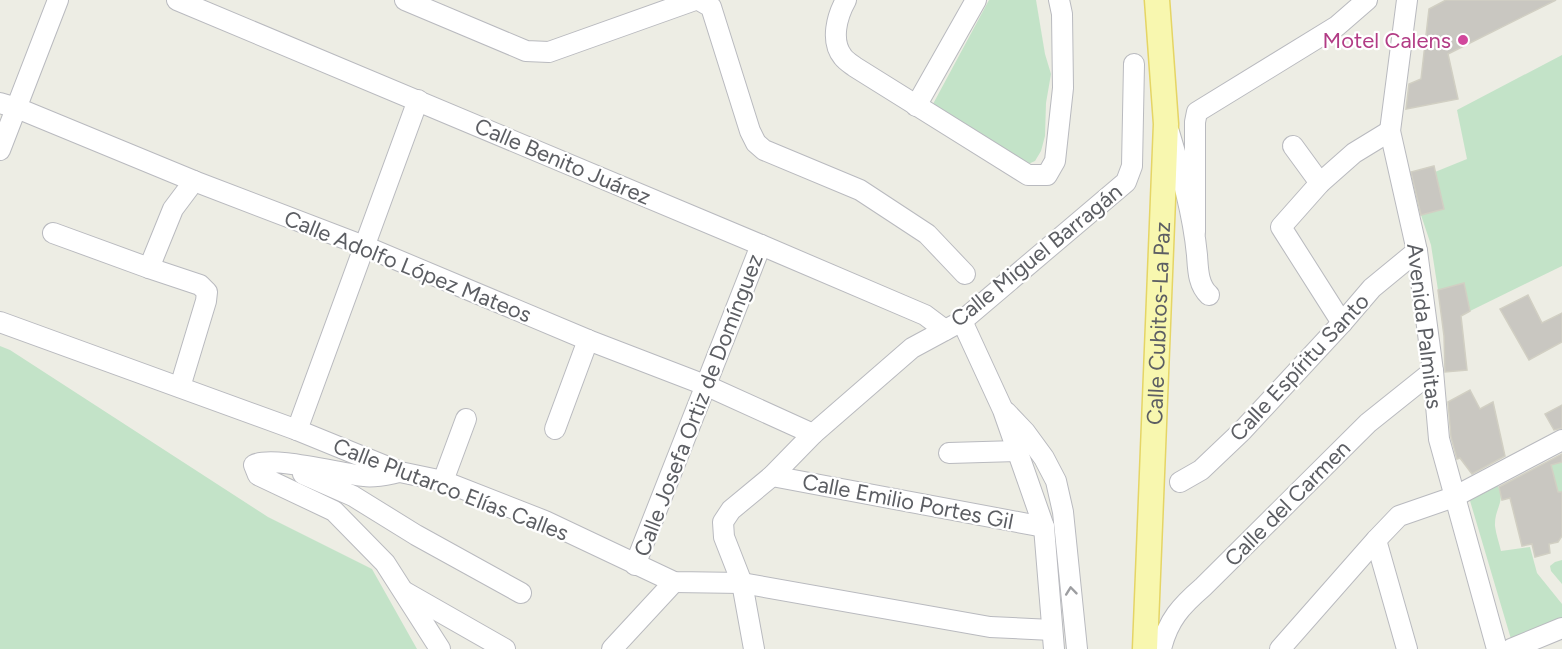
<svg xmlns="http://www.w3.org/2000/svg" width="1562" height="649" font-family="Figtree,sans-serif">
<style>
.green{fill:#c3e3c8}
.building{fill:#c9c7c1;stroke:#d1cfc3;stroke-width:1.5}
.lines{fill:none;stroke-linecap:round;stroke-linejoin:round}
.minor-casing{stroke:#b9babf;stroke-width:22}
.major-casing{stroke:#e5d565;stroke-width:27}
.minor{stroke:#fff;stroke-width:20}
.major{stroke:#f8f7af;stroke-width:24}
.oneway{stroke:#9d9ea1}
.hotel-dot{fill:#d1479c;stroke:#fff;stroke-width:2}
.labels{text-anchor:middle;stroke-width:4.5;stroke-linejoin:round;paint-order:stroke}
.hotel-label{font-size:22px;fill:#b23c85;stroke:#fff;text-anchor:end}
.street-label{font-size:22px;fill:#5c5e63;stroke:#fff}
</style>
<rect width="100%" height="100%" fill="#edede4"/>
<g class="green">
<path d="M989 0H1036L1045 54 1051 74 1046 103 1045 136 1041 151 1035 161 1024 166 933 104Z"/>
<path d="M1562 55V266L1470 311 1463 284 1438 290 1431 245 1421 215 1444 209 1435 172 1467 159 1457 110Z"/>
<path d="M0 346 10 350 268 517 372 569 417 649H0Z"/>
<path d="M1562 462V492L1551 494 1556 486 1551 465Z"/>
<path d="M1494 480C1509 501 1494 506 1495 526 1496 534 1499 543 1501 551L1530 547 1537 573 1562 604V619L1511 639 1468 494Z"/>
<path d="M1562 560V584L1551 571 1550 566 1555 562Z"/>
</g>
<g class="building">
<path d="M1446 0H1556L1448 54 1458 99 1406 109 1409 84 1421 79 1429 9Z"/>
<path d="M1434 166 1444 209 1421 215 1411 172Z"/>
<path d="M1464 283 1470 311 1461 316 1467 370 1445 372 1444 336 1438 290Z"/>
<path d="M1528 295 1542 323 1562 313V342L1529 360 1500 309Z"/>
<path d="M1470 390 1480 409 1493 402 1505 456 1472 474 1460 458 1457 459 1451 437 1448 402Z"/>
<path d="M1562 405V428L1554 430 1545 414Z"/>
<path d="M1562 454V462L1551 465 1558 492H1562V536L1558 542 1549 544 1550 553 1535 557 1532 544 1522 546 1510 498 1502 500 1499 487Z"/>
</g>
<g class="lines">
<g class="minor-casing">
<g id="minor">
<path d="M177 0 761 245 925 315 945 330"/>
<path d="M405 0 526 51 549 52 695 0"/>
<path d="M699 0 711 7 750 131 756 143 764 150 860 190 927 234 965 274"/>
<path d="M846 0C837 16 830 41 843 57 846 61 851 64 855 67L1028 175H1047L1055 161 1063 88 1062 14 1059 0"/>
<path d="M1407 0 1390 131 1417 251 1433 371 1439 439 1497 649"/>
<path d="M0 103 17 108 194 181 364 246 588 340 705 385 813 434"/>
<path d="M916 106 976 0"/>
<path d="M1169 132C1181 172 1193 213 1197 255 1198 269 1198 285 1209 295"/>
<path d="M1293 146 1320 183"/>
<path d="M0 150 58 0"/>
<path d="M1195 232V122L1197 112 1337 26 1367 0"/>
<path d="M53 233 149 268 200 285 207 292 206 301 180 387"/>
<path d="M149 268 173 209 194 181"/>
<path d="M962 321 1003 410 1044 527 1054 649"/>
<path d="M0 322 297 430 400 472 443 481 545 521 674 582 742 583 990 627 1052 630"/>
<path d="M1342 323 1281 227 1320 183 1354 153 1390 131"/>
<path d="M1006 412 1025 432 1044 458 1056 481 1063 512 1077 649"/>
<path d="M555 429 588 340"/>
<path d="M297 430 418 100"/>
<path d="M949 453 1017 451"/>
<path d="M400 472C389 474 375 478 364 476 341 474 270 455 254 465L258 475 334 511 385 563 440 649"/>
<path d="M303 474 353 496 416 535 521 593"/>
<path d="M772 476 1044 527"/>
<path d="M443 481 466 419"/>
<path d="M1180 482 1201 470 1242 431 1342 323 1372 288 1417 251"/>
<path d="M1376 540 1407 649"/>
<path d="M635 565 761 245"/>
<path d="M405 592 505 649"/>
<path d="M612 649 674 582"/>
<path d="M754 649 742 583 724 537 723 522 731 510 772 476 813 434 912 348 962 321 1126 182 1132 166 1134 64"/>
<path d="M1161 649C1168 620 1181 606 1203 587L1368 423 1433 371"/>
<path d="M1280 649 1376 540 1399 516 1454 497 1562 440"/>
<path d="M1511 649 1562 628"/>
</g>
</g>
<g class="major-casing">
<g id="major">
<path id="s1" d="M1145 649 1166 124 1157 0"/>
</g>
</g>
<use href="#minor" class="minor"/>
<use href="#major" class="major"/>
</g>
<defs><path id="oneway-chevron" d="M-2-3.5L2.5 0L-2 3.5" fill="none" stroke-width="1.6" stroke-linecap="round" stroke-linejoin="round" transform="scale(1.5)"/></defs>
<use class="oneway" href="#oneway-chevron" transform="translate(1071 591) rotate(-96)"/>
<circle class="hotel-dot" cx="1463" cy="40" r="6"/>
<g class="labels">
<g class="hotel-label">
<text x="1451" y="48">Motel Calens</text>
</g>
<g class="street-label">
<text transform="translate(563 161) rotate(23)" y="8">Calle Benito Juárez</text>
<text transform="translate(1036 255) rotate(-39)" y="8">Calle Miguel Barragán</text>
<text transform="translate(408 266) rotate(22)" y="8">Calle Adolfo López Mateos</text>
<text dy="8" stroke="none"><textPath href="#s1" startOffset="326">Calle Cubitos-La Paz</textPath></text>
<text transform="translate(1425 326) rotate(83)" y="8">Avenida Palmitas</text>
<text transform="translate(1299 367) rotate(-47)" y="8">Calle Espíritu Santo</text>
<text transform="translate(698 405) rotate(-69)" y="8">Calle Josefa Ortiz de Domínguez</text>
<text transform="translate(451 489) rotate(21)" y="8">Calle Plutarco Elías Calles</text>
<text transform="translate(908 501) rotate(11)" y="8">Calle Emilio Portes Gil</text>
<text transform="translate(1287 503) rotate(-45)" y="8">Calle del Carmen</text>
</g>
</g>
</svg>
